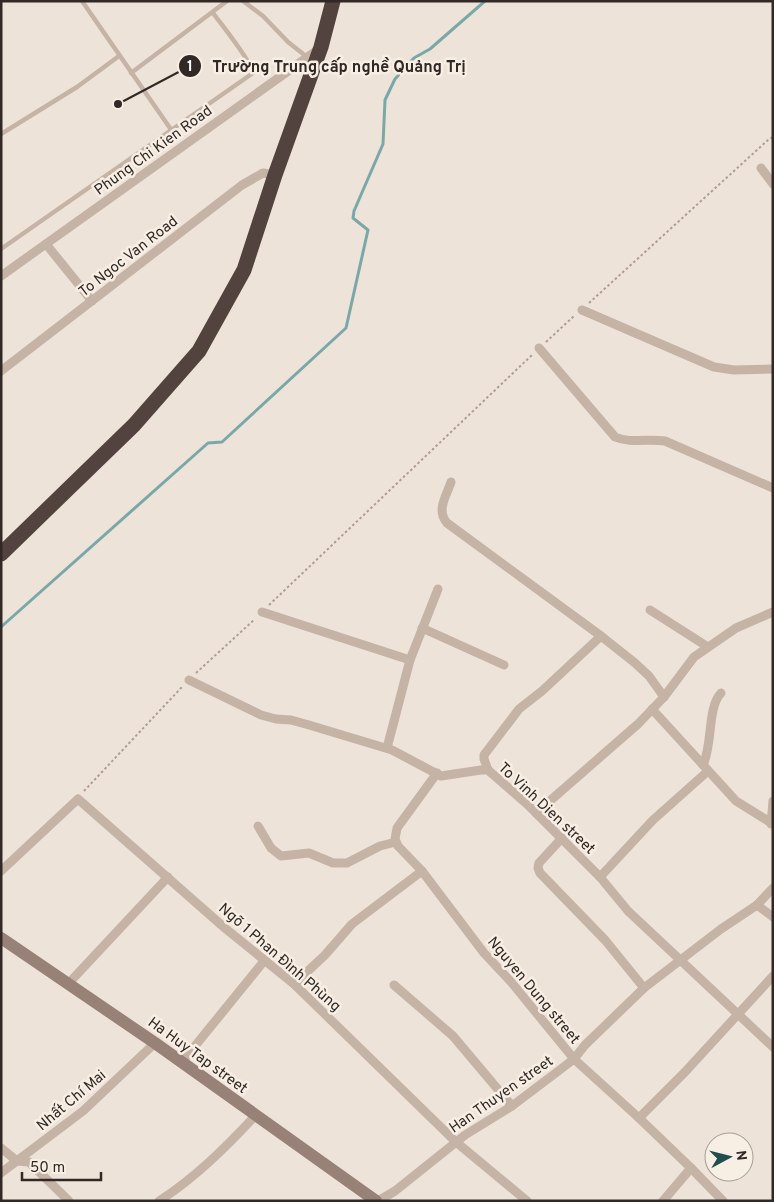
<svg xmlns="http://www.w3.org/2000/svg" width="774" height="1202" font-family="Overpass,sans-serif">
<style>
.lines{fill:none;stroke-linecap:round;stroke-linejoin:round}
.stream{stroke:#7aa8a9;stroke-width:3}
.path{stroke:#b19d90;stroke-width:2;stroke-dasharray:2.5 2.5;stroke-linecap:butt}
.lane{stroke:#c5b3a6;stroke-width:4.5}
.street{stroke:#c5b3a6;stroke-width:9}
.secondary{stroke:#988278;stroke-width:12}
.highway{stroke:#52433e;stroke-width:15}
.labels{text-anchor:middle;stroke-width:5;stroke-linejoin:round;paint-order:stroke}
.street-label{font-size:15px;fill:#322926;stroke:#f7eee4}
.leader{fill:none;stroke:#322926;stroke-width:2}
.callout-dot{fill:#322926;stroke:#f7eee4;stroke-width:2}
.mark-label{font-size:15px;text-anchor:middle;font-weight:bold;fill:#fff}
.callout-label{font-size:16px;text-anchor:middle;font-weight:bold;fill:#322926;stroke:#f7eee4;stroke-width:5;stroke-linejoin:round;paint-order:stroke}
</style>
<rect width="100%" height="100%" fill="#eee3d9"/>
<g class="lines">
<path class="stream" d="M1 627 208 443 222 442 346 328 368 230 353 218 354 211 383 144 385 100 395 79 414 58 430 49 485 1"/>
<g class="path">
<path d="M589 303 768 140 773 137"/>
<path d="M546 342 574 316"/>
<path d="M269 605 532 355"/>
<path d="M196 673 255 619"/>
<path d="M84 791 182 687"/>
</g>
<g class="lane">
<path d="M82 1 172 131"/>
<path d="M243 1 263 16 288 42 307 57"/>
<path d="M131 73 227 1"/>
<path d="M1 134 77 87 119 56"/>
<path d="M1 249 253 73C252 62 221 24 213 13"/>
</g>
<g class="street">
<path d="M761 168 773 184"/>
<path d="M46 244 92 301"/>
<path d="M1 276 319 49"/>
<path d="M582 310 714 367 734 370 773 369"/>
<path d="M539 348 615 437C631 444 648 438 665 441L773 488"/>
<path d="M1 371 242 185 263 173 275 175"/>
<path d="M451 482C446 497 436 510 447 523L601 636 635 663 649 676 664 697"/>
<path d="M650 610 708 647"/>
<path d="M262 612 410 660"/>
<path d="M422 628 504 665"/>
<path d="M189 680 261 715 276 719 291 720 309 725 392 750 441 776 481 770H488L527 804 600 877 628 911 773 1047"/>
<path d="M652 709 736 801 773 824"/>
<path d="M387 748 410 660 438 589"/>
<path d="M703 765C713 744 707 708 721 693"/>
<path d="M488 770 484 759V755L519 709 542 691 601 636"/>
<path d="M437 773 397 828 395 839 398 846 422 871 484 953 512 983 574 1059 639 1118 691 1168 723 1201"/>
<path d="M536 813 638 724 664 697 694 657 736 628 773 612"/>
<path d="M771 824 773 801"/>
<path d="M258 826 271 848 281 856 309 853 333 863H347L380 846 396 842"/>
<path d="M562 838 539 863 538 868 540 873 605 940 644 988"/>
<path d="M1 871 78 799 226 929 294 984 456 1142 527 1201"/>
<path d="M600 877 653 820 708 771"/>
<path d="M757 905 773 917"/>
<path d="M68 984 168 877"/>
<path d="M294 984 325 955 352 924 422 871"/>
<path d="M394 985 453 1036 512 1106"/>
<path d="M182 1062 264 961"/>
<path d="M639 1118 685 1072 773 976"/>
<path d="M1 1148 17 1161 29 1162 69 1201"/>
<path d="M1 1173 83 1111 155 1043"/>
<path d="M159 1201C195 1178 226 1147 255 1116"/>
<path d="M378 1201 395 1191 465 1135 512 1106 557 1072 574 1059 585 1045 644 988 721 929 757 905 773 888"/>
<path d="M663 1201 691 1168"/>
</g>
<path class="secondary" d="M1 938 155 1043 376 1201"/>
<path class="highway" d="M1 554 134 425 199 351 244 270 275 175 321 47 333 1"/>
</g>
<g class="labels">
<g class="street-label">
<text transform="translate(153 150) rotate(-36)" y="5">Phung Chi Kien Road</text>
<text transform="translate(128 256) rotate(-38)" y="5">To Ngoc Van Road</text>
<text transform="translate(547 808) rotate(43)" y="5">To Vinh Dien street</text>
<text transform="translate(280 957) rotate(41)" y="5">Ngõ 1 Phan Đình Phùng</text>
<text transform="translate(534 990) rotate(50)" y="5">Nguyen Dung street</text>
<text transform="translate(198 1055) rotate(36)" y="5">Ha Huy Tap street</text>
<text transform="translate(501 1094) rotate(-35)" y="5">Han Thuyen street</text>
<text transform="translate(71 1100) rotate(-40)" y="5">Nhất Chí Mai</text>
</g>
</g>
<path class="leader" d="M118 104L190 66"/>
<g class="callout-dot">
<circle cx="118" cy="104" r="5"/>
<circle cx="190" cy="66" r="12"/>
</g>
<g class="mark-label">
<text x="190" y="71">1</text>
</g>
<g class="callout-label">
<text x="339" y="72">Trường Trung cấp nghề Quảng Trị</text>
</g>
<rect width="774" height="1202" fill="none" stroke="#322926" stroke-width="5"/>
<g transform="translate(729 1157) rotate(83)"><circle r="24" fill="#f7eee4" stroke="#a89f98"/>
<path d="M0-4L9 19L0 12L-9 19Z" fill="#204e4f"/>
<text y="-8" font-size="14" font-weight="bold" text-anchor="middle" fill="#322926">N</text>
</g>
<path d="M22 1172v8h79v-8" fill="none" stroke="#322926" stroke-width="2.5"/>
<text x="30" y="1172" font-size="15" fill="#322926" stroke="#f7eee4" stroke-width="4" paint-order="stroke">50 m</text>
</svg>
